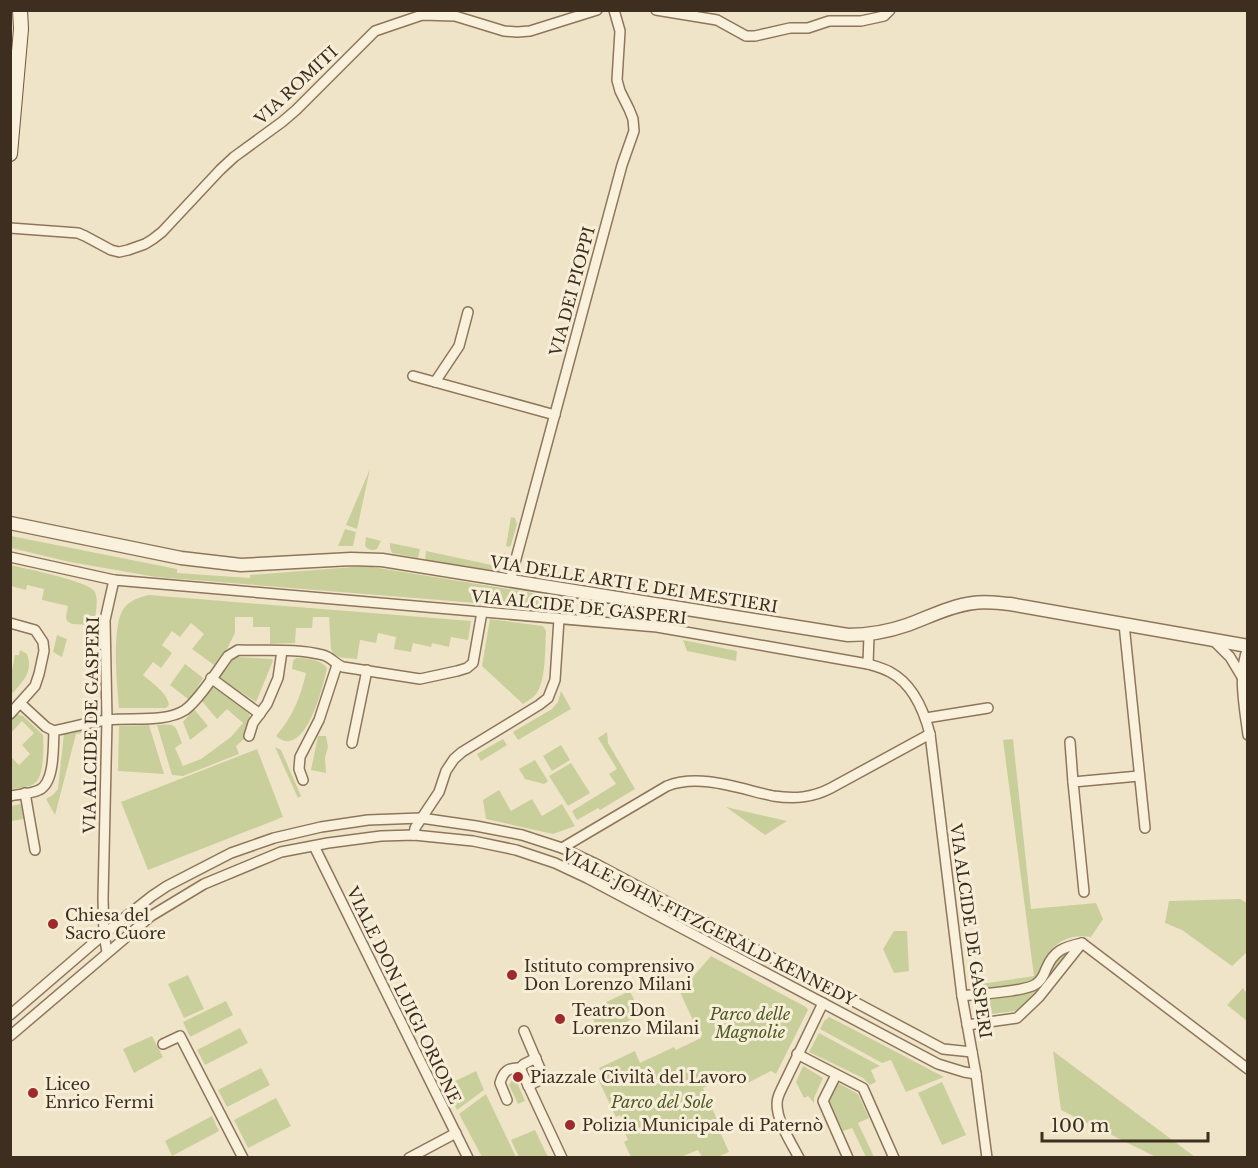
<svg xmlns="http://www.w3.org/2000/svg" width="1258" height="1168" font-family="'Libre Baskerville',serif">
<style>
.green{fill:#c9cf9b}
.lines{fill:none;stroke-linecap:round;stroke-linejoin:round}
.minor-casing{stroke:#8d765c;stroke-width:12}
.tertiary-casing{stroke:#8d765c;stroke-width:15}
.secondary-casing{stroke:#6f573f;stroke-width:16}
.minor{stroke:#faf1dc;stroke-width:9}
.tertiary{stroke:#faf1dc;stroke-width:12}
.secondary{stroke:#faf1dc;stroke-width:14}
.poi-dot{fill:#9e2a2b;stroke:#f7eed8;stroke-width:2}
.labels{text-anchor:middle;stroke-width:6;stroke-linejoin:round;paint-order:stroke}
.street-label{font-size:16px;fill:#3d2e20;stroke:#f7eed8}
.poi-label{font-size:16px;fill:#3d2e20;stroke:#f7eed8;text-anchor:start}
.park-label{font-size:16px;font-style:italic;fill:#4d5a26;stroke:#f7eed8}
</style>
<rect width="100%" height="100%" fill="#f0e4c8"/>
<g class="green">
<path d="M370 469 357 529 346 525Z"/>
<path d="M511 517 515 518 517 524 511 545 509 547 506 546Z"/>
<path d="M345 529 356 532 353 546H338Z"/>
<path d="M11 536 177 569V573L250 578V575L366 566 552 596 550 609 156 577 70 562 11 548Z"/>
<path d="M366 537 381 541 377 549C372 551 368 550 365 546Z"/>
<path d="M390 543 420 549 418 558 392 553 390 548Z"/>
<path d="M426 551 501 567 504 553 507 554V556L503 571 501 573 425 560Z"/>
<path d="M11 565C25 569 90 581 95 592 99 601 95 616 94 625L72 624 67 621 66 617 68 606 42 600 44 589 27 585 26 590 11 586Z"/>
<path d="M149 595 471 621 468 640 451 637 449 647 432 643 431 647 413 643 411 652 394 649 396 637 378 633 376 643 360 640 357 659C347 658 334 659 331 649L329 617H313L312 628H296L295 643 270 644V627H253V617H235V633L227 649 214 665 192 649 204 634 191 623 180 637 172 631 162 645 172 653 161 668 153 662 143 675C152 683 167 692 169 705L166 708H119C117 686 111 625 124 608 130 600 140 597 149 595Z"/>
<path d="M490 619 543 626 546 631C545 648 546 676 538 691 535 697 529 700 523 704L482 666Z"/>
<path d="M57 635 67 639 62 657 53 652Z"/>
<path d="M683 640 737 651 736 661 687 651Z"/>
<path d="M20 650 27 654C34 672 22 682 11 695V675L15 655H19Z"/>
<path d="M237 657 272 659 273 661 256 702 220 678C222 670 230 661 237 657Z"/>
<path d="M296 658C306 658 321 659 327 668 323 686 310 739 289 741 284 742 280 739 276 736 292 718 301 696 306 673L292 669 293 661Z"/>
<path d="M185 664 203 678 193 695 188 699 170 685Z"/>
<path d="M213 686 241 706 249 714 250 718 244 739 236 746 239 754 183 776 172 775 157 725C178 723 175 726 182 743L175 748 183 766 201 759 231 737 243 723 227 709 217 719 201 700 209 688Z"/>
<path d="M561 691 571 709 518 740 513 732 552 709 558 702Z"/>
<path d="M194 709 208 726 190 740 183 722Z"/>
<path d="M17 714 23 716 43 735C44 745 44 777 35 783 29 788 18 788 11 789V757L19 765 30 754 22 745 34 733 22 721 11 733V720Z"/>
<path d="M149 725 164 774 118 771 119 726Z"/>
<path d="M88 730V732L76 734 55 815 46 799 53 795 58 789 64 733Z"/>
<path d="M607 732 608 743 635 789 600 810 598 808 577 820 572 811 616 784 609 774 617 769 598 738Z"/>
<path d="M318 736H326L328 747 325 758 326 773 311 770Z"/>
<path d="M503 739 507 745 481 761 477 754Z"/>
<path d="M1013 739 1031 909 1096 903 1103 919 1091 937C1073 934 1055 940 1047 957 1042 968 1042 978 1030 983 1015 990 991 989 974 992V985L1034 976 1003 740Z"/>
<path d="M561 745 570 760 552 771 543 756Z"/>
<path d="M275 747 281 750 301 796 298 798Z"/>
<path d="M257 749 283 817 148 870 121 802Z"/>
<path d="M535 760 548 781 544 784 525 779 519 769Z"/>
<path d="M571 763 590 793 568 806 549 776Z"/>
<path d="M499 790 511 811 532 799 542 816 562 804 575 826 553 834 486 819 483 800Z"/>
<path d="M21 804 24 819 11 821V806Z"/>
<path d="M726 807 787 821 765 835Z"/>
<path d="M1240 899 1247 903V952L1232 966 1182 930 1165 923 1169 901Z"/>
<path d="M894 931H907L909 971 894 973 883 949Z"/>
<path d="M1066 951 1063 962 1045 986 1022 1007 1015 1011 977 1016 975 1000 1018 993 1051 968 1060 954Z"/>
<path d="M711 956 806 1007 808 1010 776 1074 771 1071 740 1087 733 1074 703 1088 719 1124 717 1125 729 1152 718 1157H702L698 1150 681 1157H631L624 1142 628 1140 622 1127 625 1125 620 1115 616 1117 598 1079 603 1076 599 1068 635 1051 640 1063 674 1047 676 1050 701 1038 680 992Z"/>
<path d="M188 975 204 1009 184 1018 168 984Z"/>
<path d="M1243 988 1247 994V1021L1227 1005Z"/>
<path d="M630 991 641 1015 600 1034 589 1010Z"/>
<path d="M226 1001 233 1015 190 1037 183 1022Z"/>
<path d="M829 1017 841 1023 944 1077 906 1092 891 1060 882 1063 820 1029 824 1021Z"/>
<path d="M240 1028 248 1043 205 1065 197 1050Z"/>
<path d="M819 1033 880 1066 871 1070 876 1082 870 1085 863 1078 809 1052Z"/>
<path d="M152 1036 163 1057 134 1073 123 1049Z"/>
<path d="M1053 1051 1195 1157H1156L1061 1110Z"/>
<path d="M803 1066 823 1078 814 1098V1103L808 1096 804 1098 796 1082Z"/>
<path d="M261 1068 270 1085 227 1107 218 1090Z"/>
<path d="M476 1071 484 1090 457 1110 445 1086Z"/>
<path d="M512 1080 517 1082 525 1101 518 1104 509 1085Z"/>
<path d="M942 1082 966 1135 942 1145 918 1093Z"/>
<path d="M838 1083 858 1094 869 1118 858 1123 874 1157H866L852 1128 843 1131 829 1100Z"/>
<path d="M486 1094 516 1157H482L459 1114Z"/>
<path d="M276 1098 291 1126 248 1148 234 1120Z"/>
<path d="M212 1116 219 1131 172 1156 165 1141Z"/>
<path d="M535 1130 548 1157H519L511 1140Z"/>
</g>
<g class="lines">
<g class="minor-casing">
<g id="minor">
<path d="M656 10 717 20 746 36H755L790 28H808L829 21H861L884 16 890 10"/>
<path d="M10 228 78 233 85 236 111 250 119 252 128 250 145 244 153 239 162 232 220 170 234 157 282 122 296 110 375 31 422 15 455 16 504 31 517 32 530 31 597 10"/>
<path d="M413 376 555 415"/>
<path d="M435 382 459 346 468 312"/>
<path d="M10 557 114 580"/>
<path d="M510 581 622 165 634 131 633 119 629 109 620 91 617 80 620 31 614 10"/>
<path d="M10 623 35 630 43 642 44 651 39 674 35 686 10 714"/>
<path d="M1124 624 1145 828"/>
<path d="M1214 641 1230 657 1242 677"/>
<path d="M1248 648C1237 672 1245 710 1248 735"/>
<path d="M868 664 869 635"/>
<path d="M211 678 260 714"/>
<path d="M20 703 46 727 54 731"/>
<path d="M926 718 988 708"/>
<path d="M249 736 253 723 267 704 278 678 282 651"/>
<path d="M1070 742 1073 782"/>
<path d="M352 743 367 670"/>
<path d="M303 780 299 769 300 757 319 720 337 665"/>
<path d="M25 793 35 850"/>
<path d="M10 796C19 794 31 794 39 790 55 783 53 747 54 731 72 727 90 722 108 720 131 717 165 723 185 710 199 700 217 671 228 656L238 650C265 651 297 648 323 655 331 657 335 664 343 667L420 679 457 671 467 668 473 663 482 612"/>
<path d="M414 835 415 828 439 792 446 771 454 759 462 752 539 705 548 698 555 680 559 619"/>
<path d="M314 846 468 1158"/>
<path d="M562 848 667 786C700 773 740 789 773 796 795 799 812 798 831 788L930 734"/>
<path d="M1084 892 1073 782 1139 776"/>
<path d="M107 952 104 934 103 899 107 720 105 620 114 580 657 627 868 664C875 666 883 668 890 672 913 684 924 711 930 734L962 996 976 1074 987 1158"/>
<path d="M962 996C978 994 1025 992 1036 984 1042 980 1044 975 1046 969 1054 950 1064 947 1082 943L1248 1069"/>
<path d="M10 1015 104 934 152 896 167 886 231 853 274 838 321 827 368 820 421 818 476 826 522 835 562 848 598 865 943 1049 972 1052"/>
<path d="M967 1025 1017 1018 1039 997 1082 943"/>
<path d="M524 1031 544 1078 528 1086"/>
<path d="M10 1036 151 916 204 884 281 852 328 843 381 836 414 835 473 841 516 850 555 863 587 878 938 1064 964 1072 976 1074"/>
<path d="M163 1044 180 1036 243 1158"/>
<path d="M797 1054 863 1088 894 1158"/>
<path d="M520 1068 562 1158"/>
<path d="M836 1075 823 1101 848 1158"/>
<path d="M507 1100 500 1083C503 1072 508 1067 520 1068L524 1064 536 1058"/>
<path d="M409 1158 456 1133"/>
<path d="M799 1158C791 1142 777 1122 777 1104 777 1099 779 1094 781 1090L823 1003"/>
</g>
</g>
<g class="tertiary-casing">
<path id="tertiary" d="M10 523 181 558 241 565 351 559 382 560 848 635C868 635 887 632 907 625 929 617 950 606 973 603 985 601 998 603 1010 604L1248 646"/>
</g>
<g class="secondary-casing">
<path id="secondary" d="M10 154 21 29 20 10"/>
</g>
<use href="#minor" class="minor"/>
<use href="#tertiary" class="tertiary"/>
<use href="#secondary" class="secondary"/>
</g>
<g class="poi-dot">
<circle cx="53" cy="924" r="6"/>
<circle cx="512" cy="975" r="6"/>
<circle cx="560" cy="1019" r="6"/>
<circle cx="518" cy="1077" r="6"/>
<circle cx="33" cy="1093" r="6"/>
<circle cx="570" cy="1125" r="6"/>
</g>
<g class="labels">
<g class="street-label">
<text transform="translate(296 85) rotate(-43)" y="6">VIA ROMITI</text>
<text transform="translate(572 291) rotate(-75)" y="6">VIA DEI PIOPPI</text>
<text transform="translate(634 584) rotate(9)" y="6">VIA DELLE ARTI E DEI MESTIERI</text>
<text transform="translate(579 607) rotate(6)" y="6">VIA ALCIDE DE GASPERI</text>
<text transform="translate(91 725) rotate(-89)" y="6">VIA ALCIDE DE GASPERI</text>
<text transform="translate(709 927) rotate(27)" y="6">VIALE JOHN FITZGERALD KENNEDY</text>
<text transform="translate(971 931) rotate(82)" y="6">VIA ALCIDE DE GASPERI</text>
<text transform="translate(404 995) rotate(64)" y="6">VIALE DON LUIGI ORIONE</text>
</g>
<g class="poi-label">
<text x="65" y="921">Chiesa del<tspan x="65" dy="18">Sacro Cuore</tspan></text>
<text x="524" y="972">Istituto comprensivo<tspan x="524" dy="18">Don Lorenzo Milani</tspan></text>
<text x="572" y="1016">Teatro Don<tspan x="572" dy="18">Lorenzo Milani</tspan></text>
<text x="530" y="1083">Piazzale Civiltà del Lavoro</text>
<text x="45" y="1090">Liceo<tspan x="45" dy="18">Enrico Fermi</tspan></text>
<text x="582" y="1131">Polizia Municipale di Paternò</text>
</g>
<g class="park-label">
<text x="750" y="1020">Parco delle<tspan x="750" dy="18">Magnolie</tspan></text>
<text x="662" y="1108">Parco del Sole</text>
</g>
</g>
<rect width="1258" height="1168" fill="none" stroke="#3d2e20" stroke-width="24"/>
<path d="M1042 1132v9h166v-9" fill="none" stroke="#3d2e20" stroke-width="3"/>
<text x="1051" y="1132" font-size="18" fill="#3d2e20" stroke="#f7eed8" stroke-width="4.5" paint-order="stroke">100 m</text>
</svg>
